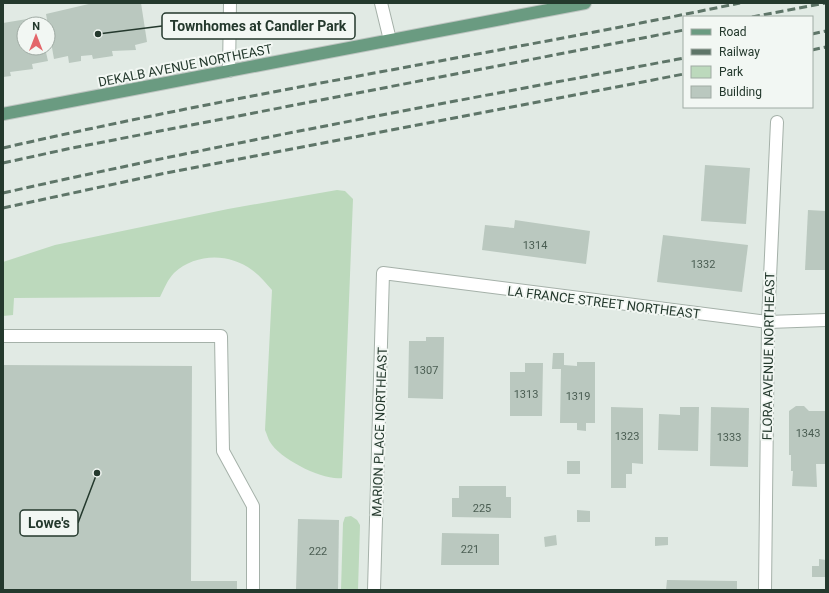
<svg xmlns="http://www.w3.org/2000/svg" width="829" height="593" font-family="Roboto,sans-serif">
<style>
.green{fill:#bcd9bc}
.building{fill:#bac8bf}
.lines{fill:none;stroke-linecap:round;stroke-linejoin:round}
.minor-casing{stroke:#a5b1a9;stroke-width:14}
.major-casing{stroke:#bdc4c0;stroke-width:14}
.minor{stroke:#fff;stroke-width:12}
.major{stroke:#6a9b81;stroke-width:12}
.rail{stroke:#5e7568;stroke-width:3;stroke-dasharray:8 4;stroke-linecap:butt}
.labels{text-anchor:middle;stroke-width:4;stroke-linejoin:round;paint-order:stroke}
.number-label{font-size:11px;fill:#4a5d52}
.street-label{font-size:13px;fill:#24392d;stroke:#f2f7f3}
.leader{fill:none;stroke:#24392d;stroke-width:1.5}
.callout-dot{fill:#24392d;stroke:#f2f7f3;stroke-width:1.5}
.callout{fill:#f2f7f3;stroke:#24392d;stroke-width:1.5}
.callout-label{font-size:14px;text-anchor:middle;font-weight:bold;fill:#24392d}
</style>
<rect width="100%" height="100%" fill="#e1eae4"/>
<g class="green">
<path d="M337 190 345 191 353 199 342 478C323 481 280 459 270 442 268 439 267 434 265 430L272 290C266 283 259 275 252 270 229 253 196 253 174 273 168 279 164 289 160 297L14 298 13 315 3 316V262L55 245 228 209Z"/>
<path d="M351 516 357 520 360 525 358 590H341L343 523 345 517Z"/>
</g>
<g class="building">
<path d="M93 3H141L147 42 135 45 136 50 112 51 113 56 93 59 92 55 81 56V61L69 63 68 56 54 59 46 14Z"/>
<path d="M39 17 40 24H24V48H45L48 61 32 64 33 69 10 72 11 76 3 77V23Z"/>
<path d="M705 165 750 168 746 224 701 221Z"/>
<path d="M808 210 826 211V270H805Z"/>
<path d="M515 220 590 231 586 264 482 250 485 225 514 228Z"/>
<path d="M663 235 748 245 742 292 657 282Z"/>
<path d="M426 337H444L443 399 408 398 409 341H426Z"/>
<path d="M553 353H564V365L577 366V362H595V423H586V431L577 430V423H560L561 369H552Z"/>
<path d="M525 363H543L542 416H510V372H525Z"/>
<path d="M3 365 192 366 191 581H237V590H3Z"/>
<path d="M796 406H804L809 411H826V464H816L817 487 792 486 793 471H791V455H789V411Z"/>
<path d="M611 407 643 408V464L632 463V474H626V488H611Z"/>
<path d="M680 407H699L698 451 658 450 659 414 680 415Z"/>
<path d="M711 407 749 408 748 467 710 466Z"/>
<rect x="567" y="461" width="13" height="13"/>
<path d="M459 486H506V497H511V518L452 517V498H459Z"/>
<path d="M577 510 590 511V522H577Z"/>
<path d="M298 519 339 520 338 590H296Z"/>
<path d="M442 533 499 534V565H441Z"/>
<path d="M556 535 557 545 545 547 544 537Z"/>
<path d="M655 537H668V545L655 546Z"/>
<path d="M819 559 826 560V577H812V566H819Z"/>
<path d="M667 580 737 581V590H666Z"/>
</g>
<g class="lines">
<g class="minor-casing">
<g id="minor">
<path d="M381 3 390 40"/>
<path d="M229 71 230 3"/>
<path d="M3 336H221L223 451 253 506V590"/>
<path d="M374 590 383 273 768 322 826 320"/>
<path d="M765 590 768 322 777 122"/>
</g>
</g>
<g class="major-casing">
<path id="major" d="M3 114 585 3"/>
</g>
<use href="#minor" class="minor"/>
<use href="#major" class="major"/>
<g class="rail">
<path d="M752 17 826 3"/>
<path d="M812 34 826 31"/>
<path d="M812 50 826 47"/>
<path d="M3 148C247 92 495 54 740 3"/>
<path d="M3 163 72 148 684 30"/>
<path d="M3 193C229 142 457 101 684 58"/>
<path d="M3 208 161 174 684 74"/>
</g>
</g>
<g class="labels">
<g class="number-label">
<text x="535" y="249">1314</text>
<text x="703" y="268">1332</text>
<text x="426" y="374">1307</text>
<text x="526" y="398">1313</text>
<text x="578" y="400">1319</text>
<text x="808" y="437">1343</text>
<text x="627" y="440">1323</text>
<text x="729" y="441">1333</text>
<text x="482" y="512">225</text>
<text x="470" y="553">221</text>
<text x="318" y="555">222</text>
</g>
<g class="street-label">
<text transform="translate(185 65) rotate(-11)" y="5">DEKALB AVENUE NORTHEAST</text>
<text transform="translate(604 302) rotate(7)" y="5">LA FRANCE STREET NORTHEAST</text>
<text transform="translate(768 356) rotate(-89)" y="5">FLORA AVENUE NORTHEAST</text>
<text transform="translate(379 432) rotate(-88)" y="5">MARION PLACE NORTHEAST</text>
</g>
</g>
<path class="leader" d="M98 34L162 26M97 473L78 523"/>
<g class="callout-dot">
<circle cx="98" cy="34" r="4"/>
<circle cx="97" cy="473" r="4"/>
</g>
<g class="callout">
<rect x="162" y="13" width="193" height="26" rx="4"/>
<rect x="20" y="510" width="58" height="26" rx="4"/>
</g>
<g class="callout-label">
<text x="258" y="31">Townhomes at Candler Park</text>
<text x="49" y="528">Lowe's</text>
</g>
<rect width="829" height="593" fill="none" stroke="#24392d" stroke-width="8"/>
<rect x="683" y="16" width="130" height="92" fill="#f2f7f3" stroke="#a0aba4"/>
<rect x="691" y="29" width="20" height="6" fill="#6a9b81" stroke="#a0aba4"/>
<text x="719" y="36" font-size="12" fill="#24392d">Road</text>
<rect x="691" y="49" width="20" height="6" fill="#5e7568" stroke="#a0aba4"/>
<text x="719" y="56" font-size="12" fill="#24392d">Railway</text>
<rect x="691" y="66" width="20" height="12" fill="#bcd9bc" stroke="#a0aba4"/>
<text x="719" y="76" font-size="12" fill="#24392d">Park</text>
<rect x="691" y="86" width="20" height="12" fill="#bac8bf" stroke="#a0aba4"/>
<text x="719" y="96" font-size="12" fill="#24392d">Building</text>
<g transform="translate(36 36)"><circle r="19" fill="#f2f7f3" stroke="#a0aba4"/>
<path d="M0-3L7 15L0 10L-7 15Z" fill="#e3666a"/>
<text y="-6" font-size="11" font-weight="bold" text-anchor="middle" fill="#24392d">N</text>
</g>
</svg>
